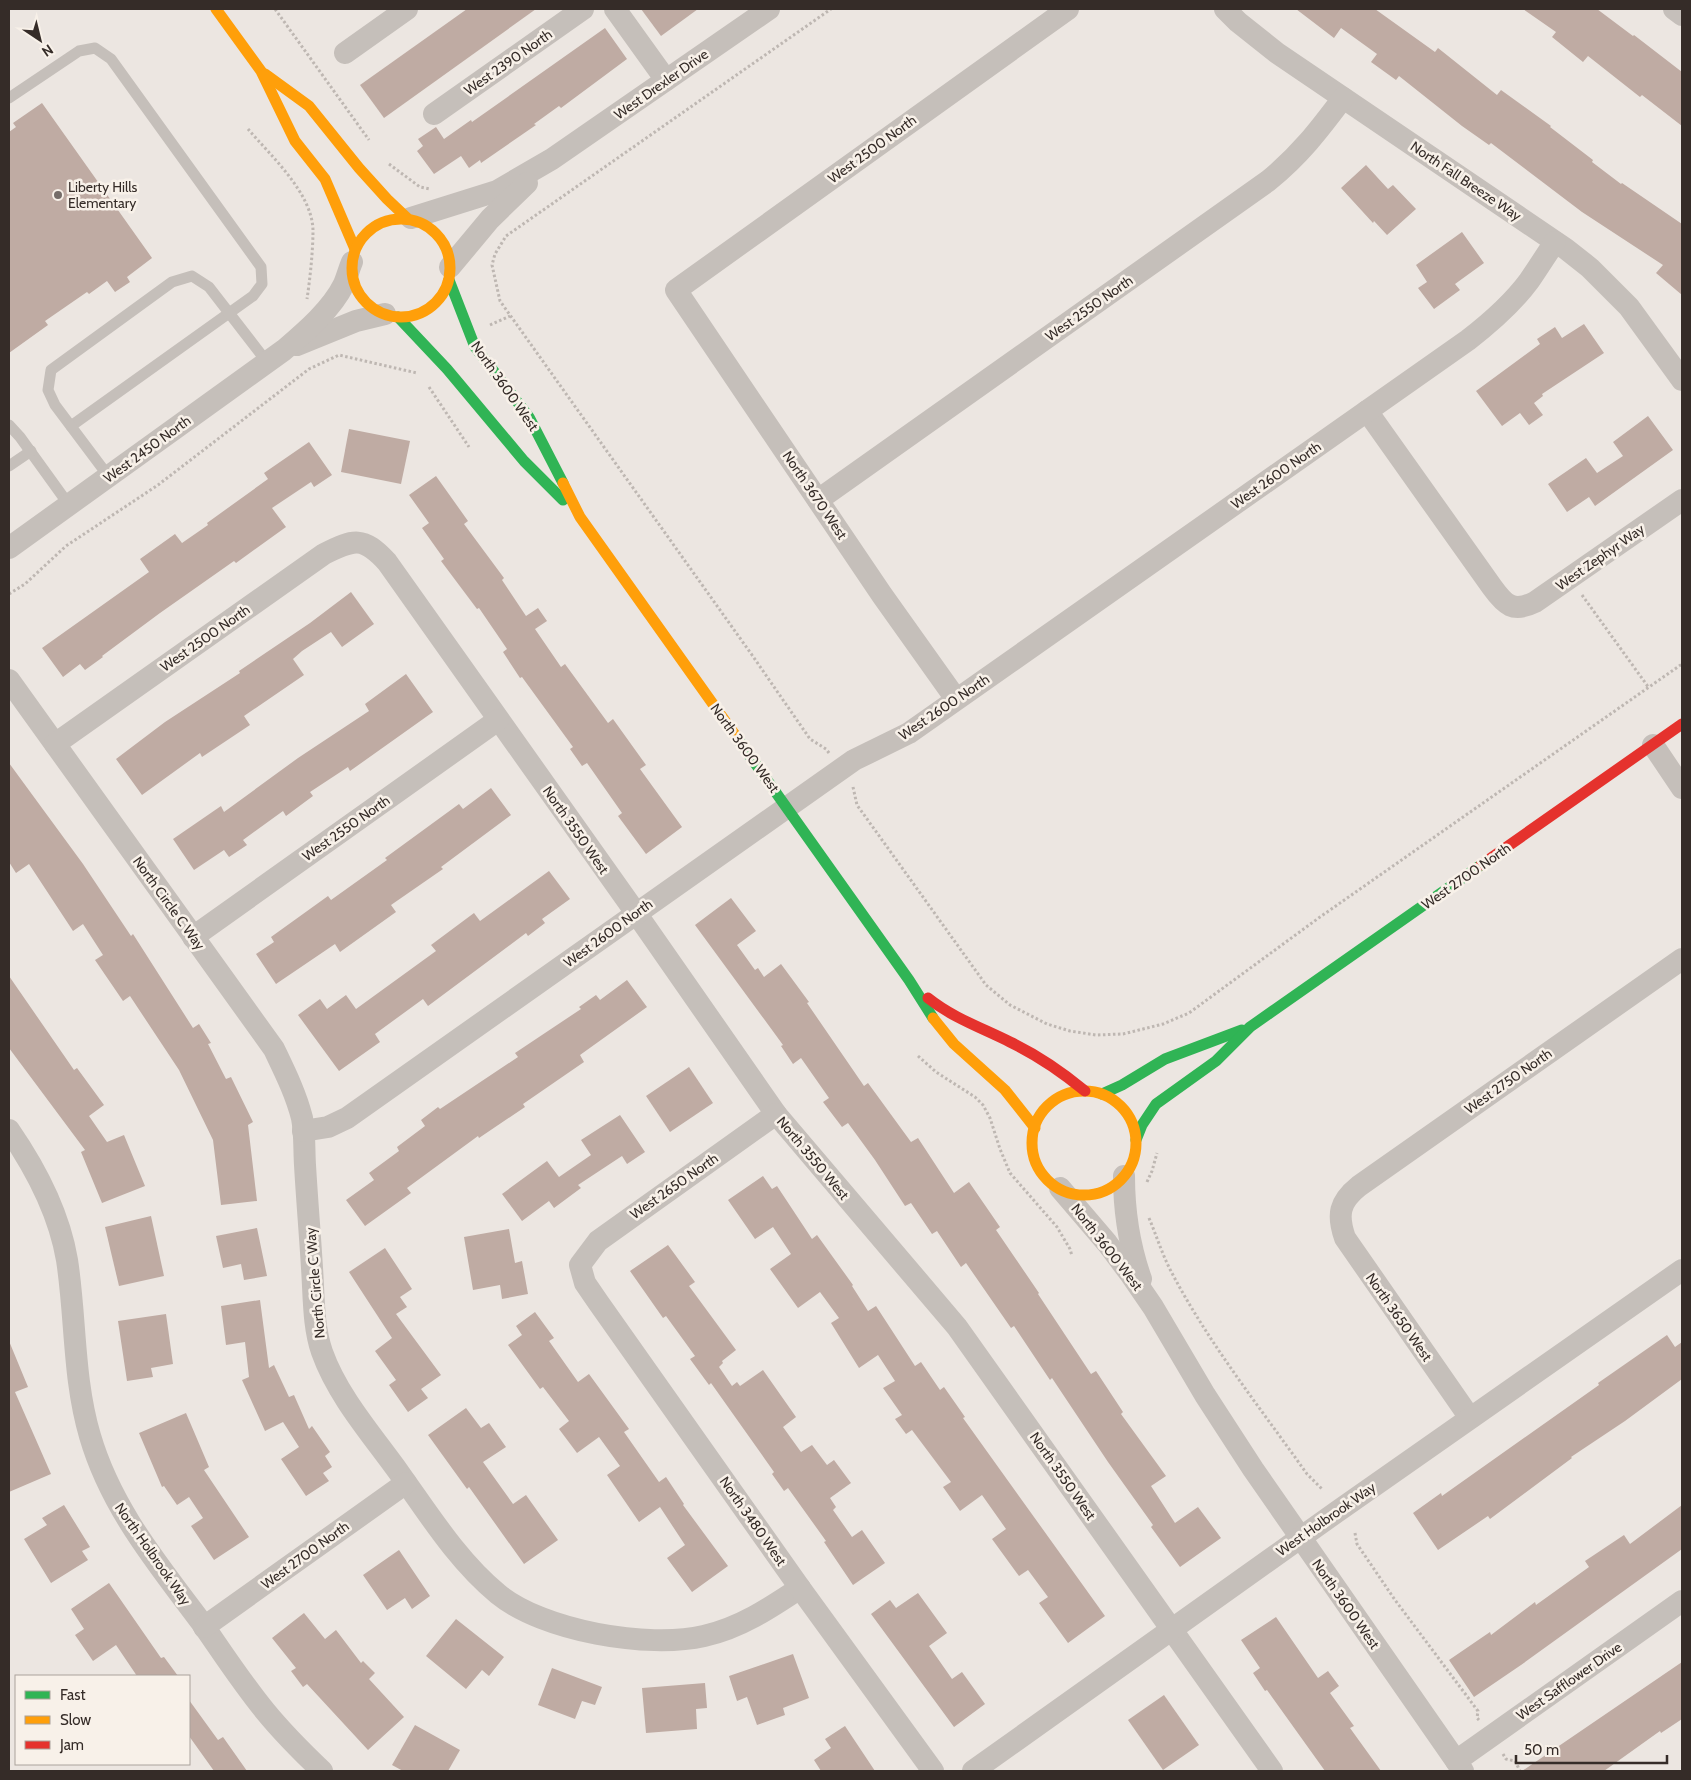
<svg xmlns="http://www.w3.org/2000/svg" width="1691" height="1780" font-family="Cabin,sans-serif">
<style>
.building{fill:#bfaba3}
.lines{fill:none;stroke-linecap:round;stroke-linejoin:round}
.path{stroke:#beb7b2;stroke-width:3;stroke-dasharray:2.5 2.5;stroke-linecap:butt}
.lane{stroke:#c5bfba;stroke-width:11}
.street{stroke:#c5bfba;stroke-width:22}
.fast{stroke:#30b455;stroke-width:11}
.slow{stroke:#ff9f0a;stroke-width:11}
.jam{stroke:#e5322d;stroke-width:11}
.poi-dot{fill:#756d69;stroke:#f8f1e9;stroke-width:2}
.labels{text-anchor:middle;stroke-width:5;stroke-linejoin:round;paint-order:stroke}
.street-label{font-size:14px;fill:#352c28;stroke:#f8f1e9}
.poi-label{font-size:14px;fill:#352c28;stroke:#f8f1e9;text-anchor:start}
</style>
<rect width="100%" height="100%" fill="#ece6e1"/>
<g class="building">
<path d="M467 9H536L384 118 360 85Z"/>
<path d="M641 9H698L661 36Z"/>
<path d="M1296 9H1375L1435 52 1438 48 1497 95 1501 90 1551 126 1550 127 1593 160 1592 162 1621 184 1622 183 1682 224V295L1656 273 1663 265 1582 212 1491 143 1489 145 1462 126 1399 76 1396 80 1371 62 1377 54 1341 28 1334 38Z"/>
<path d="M1523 9H1597L1633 36 1634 35 1682 72V126L1642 95 1640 97 1588 56 1583 62 1552 37 1556 32Z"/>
<path d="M605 28 627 59 561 108 559 106 534 124 536 125 481 163 480 160 469 168 461 156 434 174 417 151 423 146 418 139 436 127 444 139 471 120 472 122Z"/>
<path d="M42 103 152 258 127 277 130 282 115 292 107 281 89 294 87 292 45 321 48 325 9 353V132L16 127 13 123Z"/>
<path d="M1366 165 1388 189 1393 185 1416 209 1387 235 1374 221 1373 223 1341 188Z"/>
<path d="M1462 232 1484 263 1455 284 1460 290 1434 309 1418 288 1427 282 1416 265Z"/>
<path d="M1584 324 1604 353 1542 394 1543 396 1534 403 1543 415 1529 425 1520 413 1502 426 1476 391 1540 344 1537 339 1555 327 1562 338Z"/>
<path d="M1648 416 1673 450 1595 506 1589 497 1567 512 1548 484 1586 458 1597 473 1623 456 1613 442Z"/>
<path d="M349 429 410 441 401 484 341 472Z"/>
<path d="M309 442 332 475 314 487 311 482 272 508 286 527 236 563 234 561 160 613 102 656 103 657 85 670 80 664 63 677 42 648 149 572 140 559 175 534 182 543 208 525 207 523 268 479 264 473Z"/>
<path d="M436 476 468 521 464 524 504 578 502 580 526 616 538 608 547 621 535 629 561 667 565 664 608 723 613 719 646 765 640 769 682 827 646 854 618 816 622 813 587 763 582 766 570 749 573 747 522 677 520 678 503 652 507 649 479 608 477 609 441 561 444 559 422 528 429 523 409 495Z"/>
<path d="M351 592 374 624 342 647 331 632 302 651 293 659 304 675 244 716 250 725 202 757 200 753 142 795 116 759 165 722 240 673 239 671 310 623Z"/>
<path d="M406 674 433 712 350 771 348 767 310 792 313 796 286 816 283 811 243 840 247 845 229 857 224 850 194 870 173 839 221 806 224 812 298 758 369 711 365 704Z"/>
<path d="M9 763 83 864 131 936 133 934 193 1028 199 1024 211 1043 208 1044 226 1079 231 1077 253 1122 248 1125 257 1201 221 1205 213 1140 179 1070 130 996 123 1001 95 960 103 955 83 924 73 931 29 864 16 873 9 862Z"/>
<path d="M491 788 511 815 441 867 443 869 391 905 396 912 340 952 335 944 276 984 256 954 274 942 271 937 328 896 331 900 387 860 385 858 459 804 463 809Z"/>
<path d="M549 871 570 899 542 919 545 923 528 936 526 933 428 1006 423 999 375 1034 380 1042 339 1071 298 1015 320 999 327 1009 346 995 356 1009 436 951 431 945 474 913 480 921Z"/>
<path d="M731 898 756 931 737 945 755 970 758 968 764 977 781 964 809 1002 807 1003 864 1086 868 1083 911 1142 918 1138 954 1193 969 1182 1000 1227 996 1230 1039 1293 1038 1294 1091 1374 1096 1371 1123 1412 1121 1414 1166 1476 1151 1486 1175 1523 1198 1507 1221 1538 1180 1567 1151 1527 1153 1525 1108 1462 1052 1378 1050 1380 1014 1326 1011 1328 966 1263 961 1267 937 1231 932 1234 911 1203 905 1206 875 1160 848 1123 842 1127 823 1102 829 1098 801 1058 793 1064 781 1046 783 1045 695 925Z"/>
<path d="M9 976 74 1070 77 1068 104 1105 89 1116 107 1142 124 1135 145 1186 102 1203 81 1152 85 1150 9 1048Z"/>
<path d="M627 980 647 1007 580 1055 584 1062 523 1104 525 1107 479 1138 478 1136 407 1188 411 1193 365 1226 346 1200 374 1180 369 1173 399 1151 397 1147 425 1126 421 1120 438 1107 440 1109 518 1057 515 1053 581 1009 579 1007 596 995 600 1000Z"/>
<path d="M689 1067 713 1103 670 1132 646 1096Z"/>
<path d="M620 1115 645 1152 627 1164 622 1156 578 1185 581 1188 554 1208 549 1201 522 1221 502 1194 547 1161 559 1177 591 1155 581 1140Z"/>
<path d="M763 1176 772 1189 777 1186 812 1239 817 1235 853 1285 852 1286 868 1311 876 1306 915 1366 921 1362 940 1390 944 1387 965 1417 963 1418 1105 1616 1068 1643 1039 1603 1048 1597 1028 1570 1019 1576 992 1539 1006 1529 982 1495 960 1511 943 1487 951 1482 912 1430 906 1434 895 1419 902 1415 883 1388 895 1381 878 1355 859 1368 831 1323 839 1318 820 1292 798 1308 770 1269 791 1254 773 1227 755 1239 728 1200Z"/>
<path d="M151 1216 164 1276 119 1286 105 1227Z"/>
<path d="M257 1228 267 1276 244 1280 241 1264 223 1268 216 1236Z"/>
<path d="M509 1229 515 1263 522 1261 528 1294 502 1299 500 1285 473 1290 464 1237Z"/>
<path d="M668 1245 695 1282 689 1286 736 1350 722 1361 723 1363 719 1367 732 1386 737 1382 740 1386 763 1370 796 1417 783 1427 801 1452 812 1445 827 1465 834 1460 851 1483 830 1498 836 1507 833 1510 852 1537 862 1530 885 1563 853 1585 824 1542 826 1541 788 1488 784 1491 772 1474 774 1472 711 1383 709 1385 690 1359 695 1356 666 1316 663 1318 630 1271Z"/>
<path d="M385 1248 412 1289 400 1297 407 1307 396 1314 441 1375 421 1389 428 1398 408 1412 389 1385 396 1380 375 1351 392 1338 349 1272Z"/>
<path d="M260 1300 269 1368 274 1365 289 1397 294 1395 309 1429 312 1426 330 1452 325 1456 332 1467 323 1473 329 1481 306 1496 281 1459 299 1447 283 1422 265 1431 242 1380 249 1377 245 1342 226 1345 221 1306Z"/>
<path d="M535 1312 554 1338 549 1341 578 1382 589 1374 629 1429 624 1432 659 1482 666 1477 684 1504 683 1505 728 1566 692 1592 667 1558 685 1545 660 1507 639 1522 607 1475 620 1466 599 1437 577 1453 559 1429 569 1421 543 1387 540 1389 508 1345 522 1335 516 1326Z"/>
<path d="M166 1314 173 1364 151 1368 153 1377 127 1381 118 1321Z"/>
<path d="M1667 1335 1675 1347 1682 1342V1379L1625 1421 1571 1457 1572 1458 1490 1519 1488 1516 1438 1550 1413 1513 1441 1493 1442 1496 1599 1385 1598 1383Z"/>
<path d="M9 1341 28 1387 15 1392 51 1474 9 1492Z"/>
<path d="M466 1408 481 1428 489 1423 506 1447 483 1462 513 1504 526 1495 558 1540 524 1564 469 1487 467 1489 428 1435Z"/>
<path d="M186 1413 209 1467 204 1470 249 1537 214 1560 191 1526 203 1518 189 1497 177 1505 164 1486 162 1487 139 1433Z"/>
<path d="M64 1505 90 1547 82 1551 88 1560 51 1583 24 1539 47 1525 42 1518Z"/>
<path d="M1682 1505V1549L1521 1665 1474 1697 1449 1660 1490 1632 1491 1635 1535 1602 1536 1605 1589 1567 1585 1561 1624 1535 1630 1544Z"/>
<path d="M399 1550 430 1596 412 1609 405 1598 387 1610 363 1575Z"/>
<path d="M109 1583 161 1658 164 1657 178 1676H137L116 1645 93 1661 75 1635 84 1629 71 1609Z"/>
<path d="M918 1593 947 1633 929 1646 952 1679 962 1672 985 1704 954 1727 871 1614 890 1600 896 1608Z"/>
<path d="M304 1613 325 1639 336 1630 361 1663 363 1661 375 1673 369 1679 404 1717 368 1750 307 1684 303 1687 291 1671 296 1668 272 1638Z"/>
<path d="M1276 1617 1318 1678 1328 1671 1339 1686 1330 1693 1354 1726 1350 1728 1381 1771H1325L1267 1690 1265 1691 1253 1673 1260 1668 1241 1640Z"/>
<path d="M456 1619 504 1657 489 1676 482 1670 466 1689 426 1656Z"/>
<path d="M793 1654 809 1698 783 1708 785 1715 757 1725 747 1697 737 1701 729 1676Z"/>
<path d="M1682 1662V1719L1661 1733 1660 1731 1604 1771H1522Z"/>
<path d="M552 1668 602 1687 595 1705 582 1701 575 1719 538 1705Z"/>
<path d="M705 1683 707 1708 696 1709 697 1729 646 1733 642 1688Z"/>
<path d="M1164 1695 1199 1745 1163 1770 1128 1720Z"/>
<path d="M189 1700 218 1740 223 1737 247 1771H214L189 1736Z"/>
<path d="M415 1725 460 1750 448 1771H403L392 1765Z"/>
<path d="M845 1726 875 1771H821L814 1760 831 1748 825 1739Z"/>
</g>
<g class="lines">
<g class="path">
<path d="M275 9 369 140"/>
<path d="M248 129C271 156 312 193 313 230 313 251 310 279 307 299"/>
<path d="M389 164 420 187 430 189"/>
<path d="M490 325 510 316"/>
<path d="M429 387 469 447"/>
<path d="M9 594 25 584 66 546 158 485 309 369 339 355 417 373"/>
<path d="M1582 595 1649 688"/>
<path d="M829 753 826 749 810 739 752 655 500 301 492 265 495 254 506 236 831 9"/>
<path d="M853 787 857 805 986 985 1010 1005 1047 1024 1070 1031 1096 1035 1123 1034 1163 1024 1189 1013 1320 917 1682 664"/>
<path d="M918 1056 936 1072 975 1097 983 1105 990 1118 1000 1149 1010 1173 1057 1227 1070 1249 1072 1256"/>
<path d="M1147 1182 1152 1171 1157 1153"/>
<path d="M1149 1218C1157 1237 1163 1257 1173 1275 1210 1345 1261 1409 1307 1474L1322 1489"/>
<path d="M1355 1533 1357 1544 1395 1600 1478 1711 1477 1718 1479 1720"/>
<path d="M1503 1754 1506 1759 1515 1761 1520 1771"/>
</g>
<g class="lane">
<path d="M9 98 79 51 95 48 111 59 261 267 262 284 253 296 71 426"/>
<path d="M9 425 20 437 69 505"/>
<path d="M9 466 31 451"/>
<path d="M109 477 55 405 48 390 51 370 172 282 192 276 209 287 267 362"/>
</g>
<g class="street">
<path d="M615 9 666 80"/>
<path d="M1225 9 1238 22 1277 53 1566 249 1590 268 1629 307 1682 380"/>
<path d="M1674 9 1682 15"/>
<path d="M345 53 407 9"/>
<path d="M434 114 583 9"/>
<path d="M411 218 497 191 552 159 769 9"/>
<path d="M450 267 490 219 527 183"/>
<path d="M297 345 356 321 385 314"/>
<path d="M1367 411 1492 587C1505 605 1513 613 1535 602L1682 500"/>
<path d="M818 500 1268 181C1300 155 1319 130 1343 98"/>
<path d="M9 548 284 350C305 332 332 309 344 284 347 277 349 269 352 262"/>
<path d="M9 680 274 1049C285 1072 296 1094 302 1118 305 1133 304 1150 305 1165 307 1200 310 1234 312 1268 314 1296 313 1326 322 1352 338 1397 373 1436 400 1474 430 1516 458 1561 498 1594 543 1631 648 1649 704 1636 740 1628 770 1608 800 1588"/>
<path d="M956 699 882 595 676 290 1068 9"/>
<path d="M55 744 324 554C354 539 363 536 387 562L636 913 776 1114 957 1327 1272 1771"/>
<path d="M1653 745 1682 788"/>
<path d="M193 937 498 720"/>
<path d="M776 1114 598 1241 580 1265 585 1283 598 1302 800 1588 933 1771"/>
<path d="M9 1130C36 1169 59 1213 67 1260 76 1318 73 1379 90 1436 111 1508 157 1563 201 1622 222 1652 242 1683 265 1711 283 1733 302 1752 322 1771"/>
<path d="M303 1131 328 1127 347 1118 854 760 909 733 1468 340C1490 323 1512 304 1529 281 1538 268 1546 255 1555 242"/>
<path d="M1124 1176C1124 1212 1129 1245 1141 1279"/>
<path d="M1060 1188 1107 1243 1131 1275 1153 1307 1205 1395 1253 1469 1463 1771"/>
<path d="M1470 1418 1345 1238C1337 1215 1339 1202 1359 1186L1682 959"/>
<path d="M204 1627 406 1483"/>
<path d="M1456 1761 1682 1601"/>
<path d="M973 1771 1338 1511 1682 1270"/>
</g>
<g class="fast">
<path d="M449 280 475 347 529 417 563 483"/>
<path d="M398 317 447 369 524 461 563 500"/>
<path d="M735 735 909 980 933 1018"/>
<path d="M1102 1094 1122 1085 1165 1059 1242 1030"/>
<path d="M1136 1140 1142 1125 1156 1104 1216 1061 1250 1027 1481 865"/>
</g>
<g class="slow">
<path d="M216 9 261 71 295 141 325 179 355 249"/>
<path d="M265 74 309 106 359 168 387 199 407 218"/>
<circle cx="401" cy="268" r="49"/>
<path d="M563 483 580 517 735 735"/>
<path d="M933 1018 954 1044 1005 1090 1035 1128"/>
<circle cx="1084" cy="1143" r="52"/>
</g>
<g class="jam">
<path d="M1481 865 1682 724"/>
<path d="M928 998C953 1018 982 1028 1010 1042 1037 1055 1062 1072 1085 1091"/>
</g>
</g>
<circle class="poi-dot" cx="58" cy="195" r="5"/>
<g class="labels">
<g class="street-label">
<text transform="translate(508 62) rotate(-35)" y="5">West 2390 North</text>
<text transform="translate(661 84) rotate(-35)" y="5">West Drexler Drive</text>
<text transform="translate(872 149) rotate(-36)" y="5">West 2500 North</text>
<text transform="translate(1466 181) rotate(34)" y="5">North Fall Breeze Way</text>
<text transform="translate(1089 308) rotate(-35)" y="5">West 2550 North</text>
<text transform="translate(505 386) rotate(55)" y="5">North 3600 West</text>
<text transform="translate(147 449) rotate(-36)" y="5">West 2450 North</text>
<text transform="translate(1276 475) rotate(-35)" y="5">West 2600 North</text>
<text transform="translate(815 495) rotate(56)" y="5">North 3670 West</text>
<text transform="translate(1600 557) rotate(-35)" y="5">West Zephyr Way</text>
<text transform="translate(205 638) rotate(-35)" y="5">West 2500 North</text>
<text transform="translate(944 707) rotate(-34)" y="5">West 2600 North</text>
<text transform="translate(745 748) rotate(54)" y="5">North 3600 West</text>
<text transform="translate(346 828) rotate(-35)" y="5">West 2550 North</text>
<text transform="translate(576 830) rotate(55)" y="5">North 3550 West</text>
<text transform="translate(1466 876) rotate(-35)" y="5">West 2700 North</text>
<text transform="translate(169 903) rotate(54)" y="5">North Circle C Way</text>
<text transform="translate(608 933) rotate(-36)" y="5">West 2600 North</text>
<text transform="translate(1508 1081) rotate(-35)" y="5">West 2750 North</text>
<text transform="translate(813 1158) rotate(50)" y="5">North 3550 West</text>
<text transform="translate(674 1186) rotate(-35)" y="5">West 2650 North</text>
<text transform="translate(1107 1247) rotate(52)" y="5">North 3600 West</text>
<text transform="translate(315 1283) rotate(-95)" y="5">North Circle C Way</text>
<text transform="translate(1399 1317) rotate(55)" y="5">North 3650 West</text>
<text transform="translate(1063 1476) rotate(55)" y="5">North 3550 West</text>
<text transform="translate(1326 1519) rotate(-35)" y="5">West Holbrook Way</text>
<text transform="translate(753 1521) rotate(55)" y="5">North 3480 West</text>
<text transform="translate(153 1554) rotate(55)" y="5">North Holbrook Way</text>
<text transform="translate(305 1555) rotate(-36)" y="5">West 2700 North</text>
<text transform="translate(1346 1604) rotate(55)" y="5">North 3600 West</text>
<text transform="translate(1569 1681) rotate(-35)" y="5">West Safflower Drive</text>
</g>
<g class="poi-label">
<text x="68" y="192">Liberty Hills<tspan x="68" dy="16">Elementary</tspan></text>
</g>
</g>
<rect width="1691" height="1780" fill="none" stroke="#352c28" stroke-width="20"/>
<rect x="15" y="1675" width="175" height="90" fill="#f8f1e9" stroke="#aaa29c"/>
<rect x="25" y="1691" width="25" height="8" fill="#30b455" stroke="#aaa29c"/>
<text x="60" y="1700" font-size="15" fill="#352c28">Fast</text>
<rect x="25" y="1716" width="25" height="8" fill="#ff9f0a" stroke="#aaa29c"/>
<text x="60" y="1725" font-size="15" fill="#352c28">Slow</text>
<rect x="25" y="1741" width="25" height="8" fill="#e5322d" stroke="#aaa29c"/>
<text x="60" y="1750" font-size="15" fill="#352c28">Jam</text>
<g transform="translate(40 40) rotate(145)" stroke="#f8f1e9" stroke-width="4" paint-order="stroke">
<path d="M0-4L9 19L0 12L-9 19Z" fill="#352c28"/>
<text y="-8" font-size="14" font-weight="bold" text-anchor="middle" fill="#352c28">N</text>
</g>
<path d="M1516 1755v8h151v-8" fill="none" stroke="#352c28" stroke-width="2.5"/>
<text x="1524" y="1755" font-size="15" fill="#352c28" stroke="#f8f1e9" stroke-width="4" paint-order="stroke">50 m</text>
</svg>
